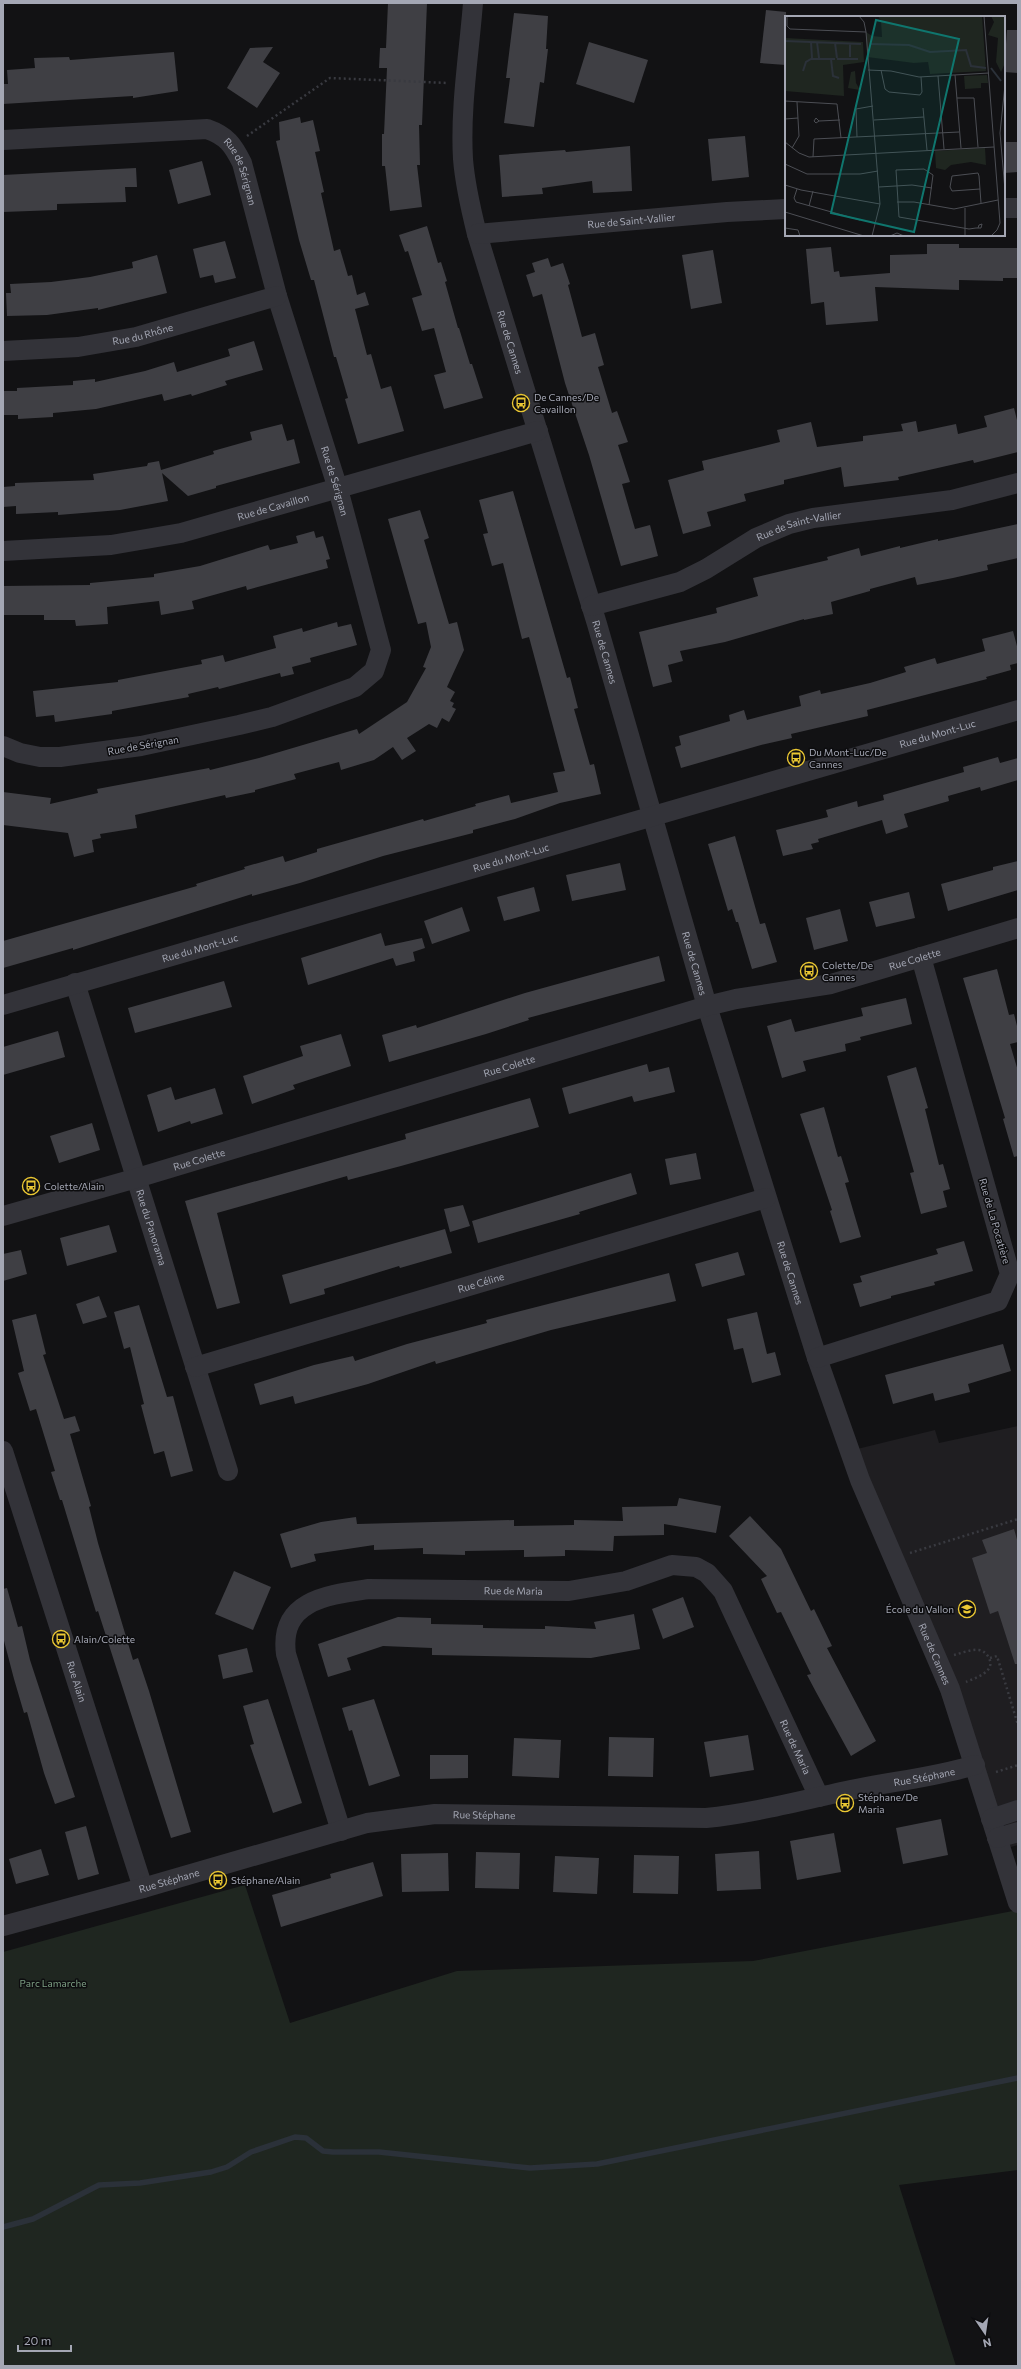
<svg xmlns="http://www.w3.org/2000/svg" width="1021" height="2369" font-family="Commissioner,sans-serif">
<style>
.built{fill:#1f1e21}
.green{fill:#1f2620}
.lines{fill:none;stroke-linecap:round;stroke-linejoin:round}
.stream{stroke:#2b3139;stroke-width:5.5}
.building{fill:#3f3f44}
.path{stroke:#393a40;stroke-width:2.5;stroke-dasharray:2 3;stroke-linecap:butt}
.minor{stroke:#333339;stroke-width:20}
.labels{text-anchor:middle;stroke-width:3;stroke-linejoin:round;paint-order:stroke}
.street-label{font-size:10px;fill:#a4a7b4;stroke:#0d0d0f}
.poi-label{font-size:10px;fill:#a4a7b4;stroke:#0d0d0f;text-anchor:start}
.park-label{font-size:10px;fill:#7c9e83;stroke:#0d0d0f}
.inset-river{fill:none;stroke:#2b3139;stroke-width:2}
.inset-road{fill:none;stroke:#4c4e54;stroke-width:1}
.view{fill:#0f766e;fill-opacity:0.15;stroke:#0f766e;stroke-width:2}
.inset-edge{fill:none;stroke:#a4a7b4;stroke-width:2}
</style>
<rect width="100%" height="100%" fill="#121214"/>
<path class="built" d="M1018 1426V1845L1000 1850 849 1451 935 1430 939 1443Z"/>
<path class="green" d="M245 1885 290 2023 457 1971 753 1961 1018 1910V2170L899 2185 956 2366H3V1952Z"/>
<g class="lines">
<path class="stream" d="M3 2227 33 2219 99 2185 140 2183 211 2172 227 2167 251 2152 295 2137 306 2138 323 2151 333 2152H379L530 2168 597 2164 1018 2078"/>
</g>
<g class="building">
<path d="M388 3H427L422 125H419L420 165H417L422 207 390 211 385 166H382V134H384L387 68H379L380 48H386Z"/>
<path d="M766 10 786 12V65L760 63Z"/>
<path d="M514 13 548 16 546 49H548L544 83 540 82 534 127 504 123 510 78H506Z"/>
<path d="M1007 30H1018V73L1004 72Z"/>
<path d="M589 42 648 60 634 103 576 84Z"/>
<path d="M273 47 263 62 280 73 257 108 227 88 250 48Z"/>
<path d="M174 52 178 91 133 98V96L3 104V84H8L7 70 35 68 34 58 69 57 70 60Z"/>
<path d="M300 117 301 123 313 120 320 151 315 152 324 192 321 193 334 251 340 249 348 276 352 275 357 295 365 292 369 305 355 309 367 355 371 354 381 389 391 386 404 431 358 444 345 399 348 398 336 357H334L314 280H311L299 240 276 141 280 140 279 122Z"/>
<path d="M745 136 749 177 712 181 708 139Z"/>
<path d="M1004 142H1018V172L1004 173Z"/>
<path d="M630 146 632 191 593 193 592 181 542 188 543 194 502 197 499 155 565 150 566 152Z"/>
<path d="M202 161 211 195 178 204 169 170Z"/>
<path d="M136 168 137 187H125L126 202 57 204V210L3 212V175Z"/>
<path d="M427 226 438 263 441 262 447 281 445 282 458 328H459L470 364H472L483 398 444 409 434 375 446 372 434 328 422 331 412 298 422 295 408 251 405 252 399 235Z"/>
<path d="M225 241 236 278 215 283 213 275 200 278 193 249Z"/>
<path d="M927 244H959V248H1018V278H1003V281L959 280V290L875 287 878 321 826 325 824 302 811 304 806 249 831 247 834 272 839 271 840 277 890 273V255L927 254Z"/>
<path d="M713 250 722 303 691 309 682 255Z"/>
<path d="M157 255 167 293 98 310V308L47 315 7 316 6 293H11L10 284 51 282 90 277 133 268 132 262Z"/>
<path d="M548 258 551 267 563 263 570 284 568 285 582 337 595 333 604 365 598 367 612 413 617 411 628 442 618 445 630 482 622 484 635 529 650 525 658 556 621 566 589 455 565 383 542 294 533 297 526 275 535 272 532 263Z"/>
<path d="M254 341 263 370 225 381 227 385 192 396 191 394 164 401 162 394 96 409 53 413V417L18 419V415H3V391H17V388L73 385V381L95 379V382L145 371 174 362 177 372 230 356 228 349Z"/>
<path d="M1014 408 1018 424V452L974 463 973 460 898 477 899 480 844 487 841 467 784 480V484L744 494 746 501 707 512 711 526 683 534 668 480 704 470 702 461 780 442 777 430 811 422 817 447 863 441V436L903 431 901 424 916 421 918 432 956 424 958 434 987 427 984 416Z"/>
<path d="M282 424 287 441 294 439 300 463 216 486V488L188 496 162 473 168 501 120 510 58 515V512L16 514V506L3 507V487L15 486V483L94 480 93 474 147 466 148 463 159 461 161 470 214 454 213 451 252 440 250 432Z"/>
<path d="M513 491 567 678 570 677 578 708 574 709 590 765 594 764 601 794 560 803 515 819 473 830V833L383 856 300 883 252 896V894L73 950V948L3 968V941L197 886 196 884 245 869 244 867 283 856 285 862 317 852V849L423 819 424 821 476 806 475 804 509 795 511 803 558 792 553 773 565 771 529 637 522 639 503 563 492 566 483 534 488 533 479 500Z"/>
<path d="M420 510 429 538 424 540 449 624 457 622 464 650 447 687 455 692 450 701 454 703 452 707 456 709 449 722 442 718 437 728 429 724 407 738 416 751 402 760 393 747 374 760 341 770 339 762 294 774 296 779 255 790V792L226 798 225 795 135 815 137 828 100 834 101 838 92 840 94 852 74 857 68 833 3 825V792L51 798 50 804 98 793 97 789 209 768 210 770 259 758 357 729 359 734 407 702 426 668 423 667 431 647 426 622 418 624 388 519Z"/>
<path d="M1018 524V558L987 565 988 570 953 578 917 585 915 577 870 589V591L831 602 833 614 804 620V619L725 642 680 651 683 661 668 665 672 682 653 687 639 632 717 613 716 608 758 596 753 578 828 560 827 557 859 548 861 556 900 546V548L938 539V541Z"/>
<path d="M314 531 316 538 323 536 330 559 326 560 328 568 247 590 246 586 192 601 194 609 161 615 159 601 107 607 108 624 76 626 75 620H44V615H3V586L90 585V583L154 577V574L200 566 268 545 270 550 298 543 296 536Z"/>
<path d="M337 622 338 627 351 624 357 645 310 658 311 662 292 667 294 674 281 677 280 673 219 689 218 687 188 694 189 697 112 711V714L55 722 54 715 36 717 33 691 118 682V680L202 664 201 660 223 655 225 662 276 648 273 636 302 628 303 632Z"/>
<path d="M1013 631 1018 650V663L1010 665 1011 670 986 677 987 679 867 710 868 716 791 734 792 738 761 745 681 768 675 747 681 745 679 736 730 721 729 715 744 710 747 720 801 706 799 696 820 690 821 694 870 683 906 672 904 667 935 658 937 664 985 651 982 639Z"/>
<path d="M998 757 1000 763 1018 758V780L981 791 980 787 948 796 949 801 904 814 908 827 886 834 882 820 818 839 819 842 811 844 813 849 783 856 776 830 828 817 826 810 857 801 858 807 884 800 883 795 964 772 963 767Z"/>
<path d="M735 836 760 924 765 923 777 962 752 969 738 922H736L732 909 728 911 708 844Z"/>
<path d="M1018 861V890L948 911 941 884 993 870V867Z"/>
<path d="M620 863 626 890 572 901 566 875Z"/>
<path d="M534 887 540 911 504 921 497 897Z"/>
<path d="M909 892 915 918 876 927 869 902Z"/>
<path d="M462 907 470 931 432 944 424 921Z"/>
<path d="M840 909 848 941 814 950 806 918Z"/>
<path d="M381 933 385 946 422 938 425 948 413 952 415 961 396 966 393 958 308 985 301 958Z"/>
<path d="M659 956 665 981 528 1018 529 1020 486 1034 389 1062 382 1035 416 1025 417 1028 525 993Z"/>
<path d="M997 969 1009 1015 1014 1014 1018 1030V1042L1010 1044 1018 1071V1156L1014 1157 1003 1119 1005 1118 963 978Z"/>
<path d="M224 981 232 1007 135 1033 128 1008Z"/>
<path d="M906 998 912 1024 860 1037 861 1040 845 1044 846 1051 803 1061 806 1071 782 1078 767 1026 791 1019 795 1032 863 1016 861 1008Z"/>
<path d="M58 1031 65 1057 3 1075V1047Z"/>
<path d="M341 1034 351 1066 293 1085 295 1089 252 1104 243 1076 303 1056 300 1046Z"/>
<path d="M647 1064 649 1072 669 1067 675 1092 634 1102 632 1096 569 1114 562 1088Z"/>
<path d="M916 1067 928 1108 925 1109 939 1165 943 1164 950 1189 943 1191 947 1207 921 1214 910 1173 914 1172 887 1076Z"/>
<path d="M171 1087 175 1100 215 1088 223 1114 191 1124 190 1121 158 1132 147 1095Z"/>
<path d="M530 1098 539 1127 401 1166 348 1180 347 1176 217 1213 240 1303 217 1309 185 1201 406 1139 405 1134Z"/>
<path d="M824 1107 838 1157 841 1156 849 1182 845 1183 861 1237 840 1243 830 1211 832 1210 800 1114Z"/>
<path d="M92 1123 100 1150 59 1163 50 1136Z"/>
<path d="M696 1153 701 1179 670 1185 665 1159Z"/>
<path d="M631 1173 637 1194 579 1212 580 1214 478 1243 472 1221Z"/>
<path d="M463 1205 470 1226 450 1232 444 1209Z"/>
<path d="M109 1225 117 1252 67 1266 60 1238Z"/>
<path d="M445 1229 452 1253 400 1268 399 1266 324 1289 325 1294 290 1304 282 1275Z"/>
<path d="M964 1241 973 1271 934 1282 935 1285 891 1296V1298L860 1307 853 1284 862 1282 860 1276 938 1254 936 1249Z"/>
<path d="M21 1250 27 1274 3 1281V1254Z"/>
<path d="M738 1252 745 1275 702 1287 695 1264Z"/>
<path d="M669 1273 676 1301 551 1330 436 1364 435 1361 368 1384 295 1404 293 1396 260 1405 254 1384 314 1365 353 1356 355 1361 407 1344 487 1323 486 1320Z"/>
<path d="M99 1296 107 1317 83 1324 76 1304Z"/>
<path d="M139 1305 167 1397 173 1396 193 1471 171 1477 164 1451 154 1454 141 1405 144 1404 130 1347 124 1349 114 1312Z"/>
<path d="M757 1312 767 1354 775 1352 781 1375 752 1383 743 1348 734 1350 727 1319Z"/>
<path d="M36 1314 46 1354 43 1355 64 1419 75 1416 80 1431 70 1434 91 1506 89 1507 98 1543 133 1660 138 1658 149 1691 191 1832 171 1838 98 1611 96 1612 62 1500H60L51 1472 55 1471 36 1409 30 1411 18 1373 24 1371 12 1320Z"/>
<path d="M1003 1344 1011 1371 968 1384 970 1392 935 1401 933 1393 893 1404 885 1375Z"/>
<path d="M679 1498 721 1506 716 1533 664 1524V1535L614 1536 613 1551 565 1550V1556L524 1557V1550L465 1551V1555L423 1554V1548L374 1550V1545L314 1554 316 1561 291 1568 280 1534 321 1522 356 1517 357 1524 514 1520V1526L574 1525V1520L623 1521 622 1507 677 1506Z"/>
<path d="M750 1516 781 1549 811 1611 814 1609 832 1646 827 1648 876 1741 851 1756 816 1692 807 1675 811 1674 795 1641 781 1612 777 1613 761 1579 767 1576 729 1536Z"/>
<path d="M1014 1529 1018 1543V1664H1015L998 1611 990 1614 972 1558 987 1553 982 1540Z"/>
<path d="M234 1571 271 1587 253 1630 215 1614Z"/>
<path d="M7 1588 18 1627 22 1626 30 1660 75 1797 55 1804 44 1773 27 1712 24 1713 14 1679 3 1637V1589Z"/>
<path d="M683 1597 694 1627 663 1639 652 1609Z"/>
<path d="M634 1614 640 1649 591 1658 432 1655V1648L383 1646 347 1658 351 1670 328 1677 318 1644 398 1617 431 1618V1624L483 1625V1628L545 1629V1626L596 1629 594 1622Z"/>
<path d="M247 1648 253 1672 223 1679 218 1655Z"/>
<path d="M268 1699 302 1803 273 1813 250 1745 254 1744 243 1706Z"/>
<path d="M374 1699 400 1776 369 1786 352 1730 349 1731 342 1708Z"/>
<path d="M748 1735 754 1770 710 1777 704 1742Z"/>
<path d="M609 1737 654 1738 653 1777 608 1776Z"/>
<path d="M514 1738 561 1740 559 1778 512 1776Z"/>
<path d="M430 1755H468V1778L430 1779Z"/>
<path d="M941 1819 948 1855 903 1864 896 1828Z"/>
<path d="M86 1826 99 1874 78 1880 65 1832Z"/>
<path d="M834 1833 841 1872 797 1880 790 1841Z"/>
<path d="M41 1849 49 1875 16 1884 9 1859Z"/>
<path d="M759 1851 761 1889 717 1891 715 1854Z"/>
<path d="M476 1852 520 1853 519 1889 475 1888Z"/>
<path d="M448 1853 449 1891 402 1892 401 1854Z"/>
<path d="M634 1855 679 1856 678 1894 633 1893Z"/>
<path d="M555 1856 599 1858 597 1894 553 1892Z"/>
<path d="M373 1862 383 1896 281 1927 272 1895 331 1878 330 1874Z"/>
</g>
<g class="lines">
<g class="path">
<path d="M247 136 330 78 448 83"/>
<path d="M910 1553 1018 1519"/>
<path d="M954 1655C962 1653 971 1649 979 1650 984 1651 987 1654 989 1658 996 1672 975 1678 966 1682"/>
<path d="M990 1658 997 1656 1018 1725"/>
<path d="M996 1772 1018 1765"/>
</g>
<g class="minor">
<path id="s1" d="M473 3C469 54 460 108 463 159 465 185 471 210 477 234L597 624 707 1006 817 1358 860 1480 950 1689 1018 1903"/>
<path id="s2" d="M3 140 207 129C227 136 233 145 242 163L277 296 338 489 381 650 374 671 355 687 272 717 239 725 141 746 60 757H40L20 753 3 746"/>
<path d="M1004 208H1018"/>
<path id="s3" d="M477 234 727 212 786 209"/>
<path id="s4" d="M3 351 78 347 136 337 277 296"/>
<path id="s5" d="M3 551 111 545 181 533 538 431"/>
<path id="s6" d="M591 606 680 582 706 569 756 538 789 524 813 518 952 500 1018 483"/>
<path id="s7" d="M75 983 228 1471"/>
<path id="s8" d="M3 1005 1018 710"/>
<path id="s9" d="M3 1216 137 1178 707 1006 736 999 831 984 1018 928"/>
<path d="M817 1358 998 1301 1010 1274 921 957"/>
<path id="s10" d="M195 1367 766 1198"/>
<path id="s11" d="M3 1451 143 1888"/>
<path d="M991 1819 1018 1810"/>
<path id="s12" d="M341 1831 286 1654C279 1600 328 1595 369 1589L569 1591 626 1581 672 1565 696 1567 707 1573 723 1591 819 1797"/>
<path d="M997 1838 1018 1832"/>
<path id="s13" d="M3 1926 143 1888 367 1823 435 1814 706 1818C756 1813 806 1799 856 1789 896 1781 936 1777 975 1765"/>
</g>
</g>
<defs>
<g id="bus-ring" transform="scale(0.9)"><circle r="9.5" fill="#0d0d0f" stroke="#ebc833" stroke-width="1.5"/><path d="M-5-6H5V4H4V6H2V4H-2V6H-4V4H-5ZM-3.5-4V0h7V-4ZM-3.5 1.2v1.5H-2V1.2ZM2 1.2v1.5H3.5V1.2Z" fill="#ebc833"/></g>
<g id="school-ring" transform="scale(0.9)"><circle r="9.5" fill="#0d0d0f" stroke="#ebc833" stroke-width="1.5"/><path d="M0-5L7-2L0 1L-7-2ZM-4 1L0 2.5L4 1V4Q0 6-4 4Z" fill="#ebc833"/></g>
</defs>
<g fill-rule="evenodd">
<use href="#bus-ring" x="521" y="403"/>
<use href="#bus-ring" x="796" y="758"/>
<use href="#bus-ring" x="809" y="971"/>
<use href="#bus-ring" x="31" y="1186"/>
<use href="#school-ring" x="967" y="1609"/>
<use href="#bus-ring" x="61" y="1639"/>
<use href="#bus-ring" x="845" y="1803"/>
<use href="#bus-ring" x="218" y="1880"/>
</g>
<g class="labels">
<g class="street-label">
<text dy="4" stroke="none"><textPath href="#s2" startOffset="262">Rue de Sérignan</textPath></text>
<text dy="4" stroke="none"><textPath href="#s3" startOffset="155">Rue de Saint-Vallier</textPath></text>
<text dy="4" stroke="none"><textPath href="#s4" startOffset="141">Rue du Rhône</textPath></text>
<text dy="4" stroke="none"><textPath href="#s1" startOffset="346">Rue de Cannes</textPath></text>
<text dy="4" stroke="none"><textPath href="#s2" startOffset="586">Rue de Sérignan</textPath></text>
<text dy="4" stroke="none"><textPath href="#s5" startOffset="275">Rue de Cavaillon</textPath></text>
<text dy="4" stroke="none"><textPath href="#s6" startOffset="225">Rue de Saint-Vallier</textPath></text>
<text dy="4" stroke="none"><textPath href="#s1" startOffset="670">Rue de Cannes</textPath></text>
<text dy="4" stroke="none"><textPath href="#s8" startOffset="973">Rue du Mont-Luc</textPath></text>
<text transform="translate(143 745) rotate(-10)" y="4">Rue de Sérignan</text>
<text dy="4" stroke="none"><textPath href="#s8" startOffset="529">Rue du Mont-Luc</textPath></text>
<text dy="4" stroke="none"><textPath href="#s8" startOffset="205">Rue du Mont-Luc</textPath></text>
<text dy="4" stroke="none"><textPath href="#s9" startOffset="948">Rue Colette</textPath></text>
<text dy="4" stroke="none"><textPath href="#s1" startOffset="994">Rue de Cannes</textPath></text>
<text dy="4" stroke="none"><textPath href="#s9" startOffset="528">Rue Colette</textPath></text>
<text dy="4" stroke="none"><textPath href="#s9" startOffset="204">Rue Colette</textPath></text>
<text transform="translate(995 1221) rotate(74)" y="4">Rue de La Pocatière</text>
<text dy="4" stroke="none"><textPath href="#s7" startOffset="256">Rue du Panorama</textPath></text>
<text dy="4" stroke="none"><textPath href="#s1" startOffset="1318">Rue de Cannes</textPath></text>
<text dy="4" stroke="none"><textPath href="#s10" startOffset="298">Rue Céline</textPath></text>
<text dy="4" stroke="none"><textPath href="#s12" startOffset="451">Rue de Maria</textPath></text>
<text dy="4" stroke="none"><textPath href="#s1" startOffset="1726">Rue de Cannes</textPath></text>
<text dy="4" stroke="none"><textPath href="#s11" startOffset="242">Rue Alain</textPath></text>
<text dy="4" stroke="none"><textPath href="#s12" startOffset="846">Rue de Maria</textPath></text>
<text dy="4" stroke="none"><textPath href="#s13" startOffset="940">Rue Stéphane</textPath></text>
<text dy="4" stroke="none"><textPath href="#s13" startOffset="496">Rue Stéphane</textPath></text>
<text dy="4" stroke="none"><textPath href="#s13" startOffset="172">Rue Stéphane</textPath></text>
</g>
<g class="poi-label">
<text x="534" y="401">De Cannes/De<tspan x="534" dy="12">Cavaillon</tspan></text>
<text x="809" y="756">Du Mont-Luc/De<tspan x="809" dy="12">Cannes</tspan></text>
<text x="822" y="969">Colette/De<tspan x="822" dy="12">Cannes</tspan></text>
<text x="44" y="1190">Colette/Alain</text>
<text x="954" y="1613" text-anchor="end">École du Vallon</text>
<text x="74" y="1643">Alain/Colette</text>
<text x="858" y="1801">Stéphane/De<tspan x="858" dy="12">Maria</tspan></text>
<text x="231" y="1884">Stéphane/Alain</text>
</g>
<g class="park-label">
<text x="53" y="1987">Parc Lamarche</text>
</g>
</g>
<g transform="translate(785 16)">
<rect width="220" height="220" fill="#121214"/>
<path d="M93 0H197L201 55 145 58 143 46 129 47 82 41 81 16 87 20 97 21 96 5ZM206 0H220V47L216 56 211 46 213 22 203 19 209 6ZM0 22 78 26 79 46 58 49 59 80 0 75ZM70 55 71 67 75 74 63 72 66 56ZM202 59 203 67H196V72L180 73 179 60ZM200 132 201 149 186 146 166 149 160 154 151 152 150 135Z" fill="#1f2620"/>
<path class="inset-river" d="M0 25 76 28M26 26 27 42M32 26 34 42M50 27 52 42M65 28V41M85 28 124 29 145 36 181 34 186 50 201 52M46 43 48 60 54 62M52 43H73M206 52 216 65M18 55 21 46 26 43H50"/>
<path class="inset-road" d="M2 0V10L5 13 81 16M74 0 79 6 81 16 95 188 87 220M199 0 215 207 212 214 206 220M83 54 106 55 134 61 204 57M96 54 100 73 104 76 135 79 137 76 136 61M170 59 176 132M153 60 159 133M220 69 215 117 220 174M172 82H189L193 131M0 85 52 88 56 122M138 92 142 134M0 103 13 102M89 104 139 101M34 105 31 107 29 105 31 102 34 105 55 104M72 121 71 93 88 90M0 126 14 137 24 141 209 131M7 132 14 120 12 86M28 141 29 123 174 116M0 148 22 158H75L93 155M0 169 16 174 95 188M94 171 127 169 147 172M12 173 9 182 11 186 75 204M195 173 167 175 165 171 167 160 193 157 194 160 196 187M112 186H129L169 193 213 184M144 189 148 159 139 153 111 154 114 201 184 213 191 212H196L197 208 194 209 193 212M24 190 28 175M180 192V220M0 196 79 220M0 212 13 214 15 220M105 220 112 217 119 220"/>
<path class="view" d="M91 4 174 23 129 216 46 197Z"/>
<rect width="220" height="220" class="inset-edge"/>
</g>
<rect width="1021" height="2369" fill="none" stroke="#a4a7b4" stroke-width="8"/>
<g transform="translate(985 2333) rotate(167)" stroke="#0d0d0f" stroke-width="3" paint-order="stroke">
<path d="M0-3L7 15L0 10L-7 15Z" fill="#a4a7b4"/>
<text y="-6" font-size="11" font-weight="bold" text-anchor="middle" fill="#a4a7b4">N</text>
</g>
<path d="M18 2345v6h53v-6" fill="none" stroke="#a4a7b4" stroke-width="2"/>
<text x="24" y="2345" font-size="12" fill="#a4a7b4" stroke="#0d0d0f" stroke-width="3" paint-order="stroke">20 m</text>
</svg>
